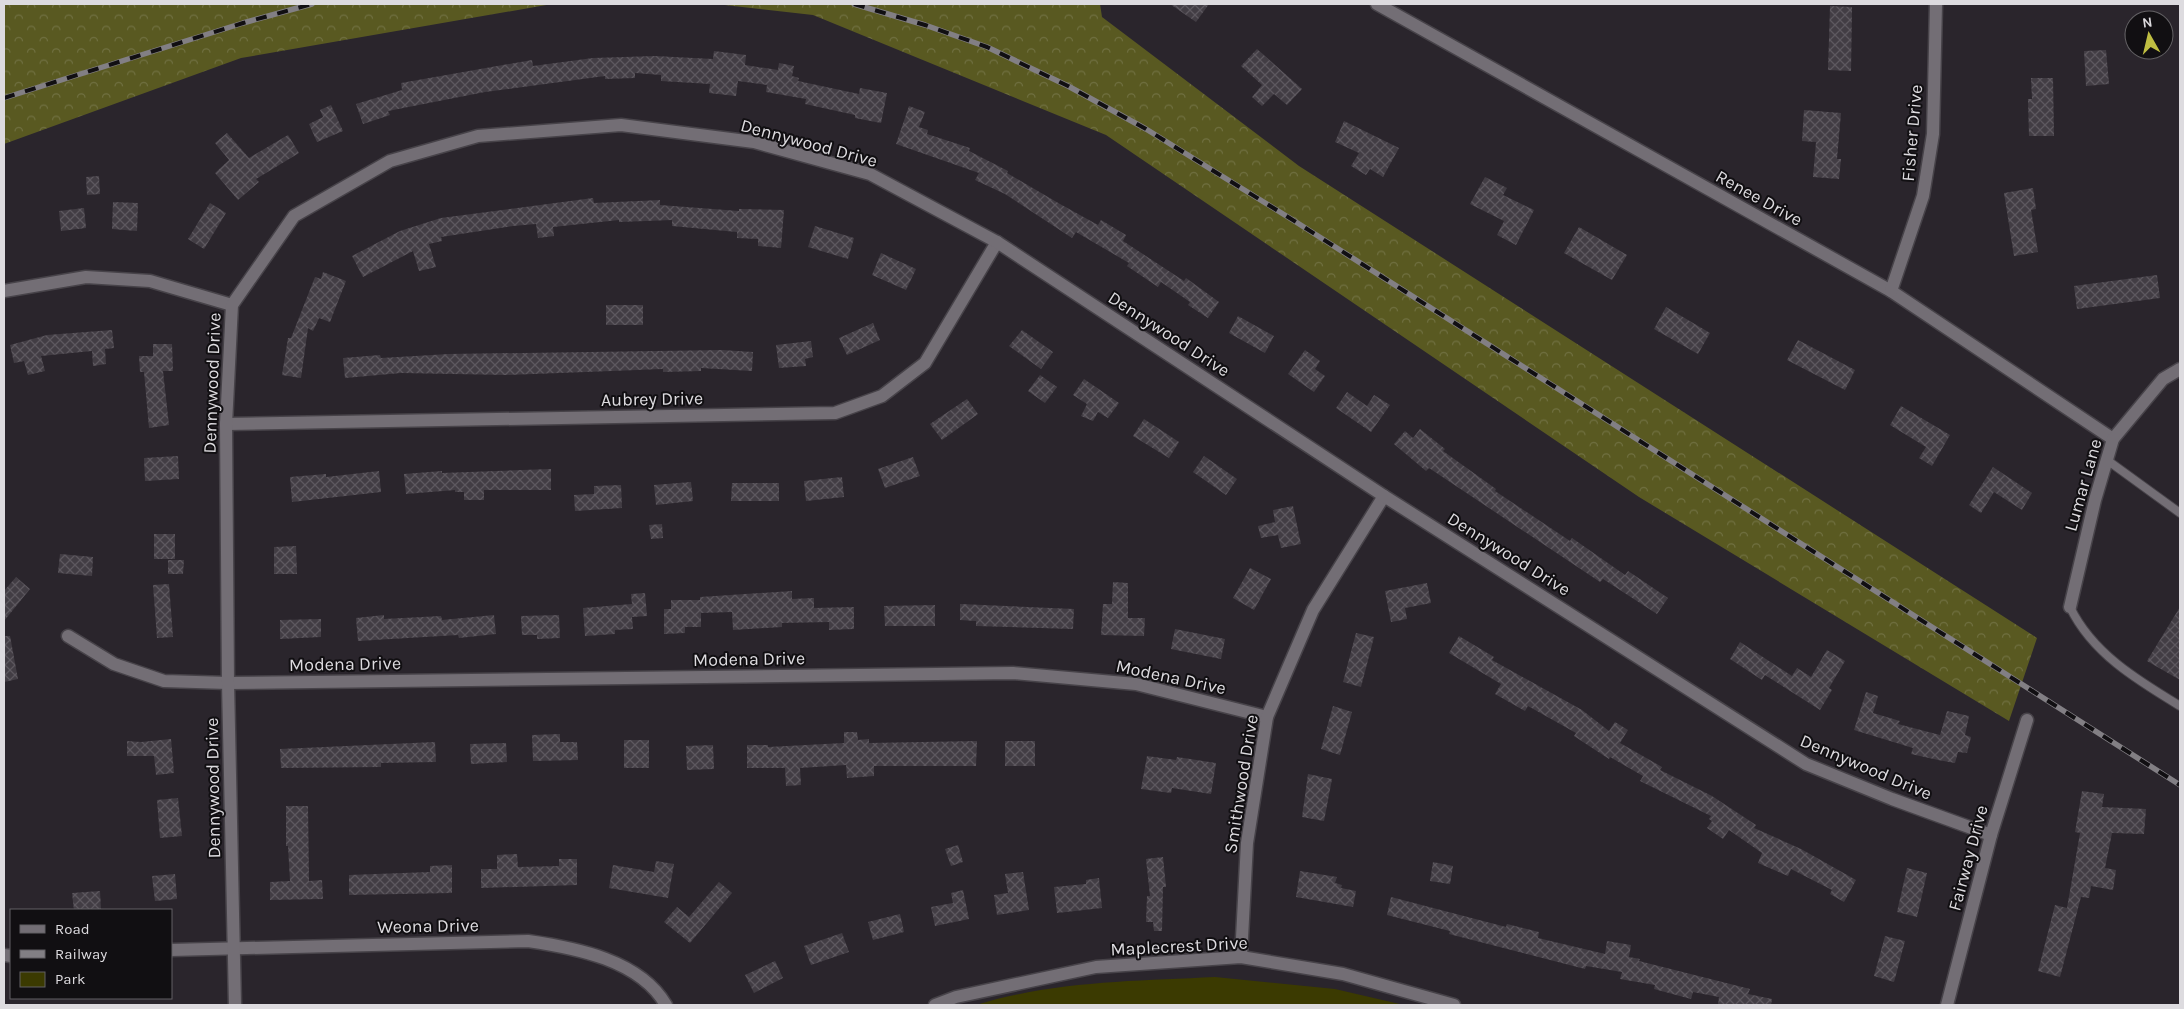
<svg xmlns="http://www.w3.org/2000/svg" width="2184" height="1009" font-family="Karla,sans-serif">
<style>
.green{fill:#3b3a01}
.forest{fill:url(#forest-crowns)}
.building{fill:url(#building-cross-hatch)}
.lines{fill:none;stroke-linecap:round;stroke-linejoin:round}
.lane-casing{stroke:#474349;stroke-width:10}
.street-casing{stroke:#474349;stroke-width:15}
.lane{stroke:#736e75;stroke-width:8}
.street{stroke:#736e75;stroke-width:12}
.rail-casing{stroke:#827f84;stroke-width:5.5}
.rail{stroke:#110f12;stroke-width:4;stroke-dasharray:11;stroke-linecap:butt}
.labels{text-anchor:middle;stroke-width:4;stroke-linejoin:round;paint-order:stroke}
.street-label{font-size:18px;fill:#dddbdf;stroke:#110f12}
</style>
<defs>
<pattern id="forest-crowns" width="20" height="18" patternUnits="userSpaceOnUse" patternTransform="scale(1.25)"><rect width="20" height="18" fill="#595921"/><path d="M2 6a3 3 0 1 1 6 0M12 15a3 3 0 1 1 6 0" fill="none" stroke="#707041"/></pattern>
<pattern id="building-cross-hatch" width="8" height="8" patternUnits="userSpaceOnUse" patternTransform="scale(1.25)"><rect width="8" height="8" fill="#423d44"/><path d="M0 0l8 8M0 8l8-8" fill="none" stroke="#5d585f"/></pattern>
</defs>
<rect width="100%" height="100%" fill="#2a252c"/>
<path class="green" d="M1215 977 1335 989 1404 1005H976C1053 981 1136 981 1215 977Z"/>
<g class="forest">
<path d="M4 4H552L241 58 4 144Z"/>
<path d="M716 4H1100L1102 17 1299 166 2037 638 2009 721 1639 497 1106 135 813 15Z"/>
</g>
<g class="building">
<path d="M1170 4H1209L1196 22Z"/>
<path d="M1830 6 1852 7 1851 71 1828 70Z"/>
<path d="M1257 49 1302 89 1287 105 1274 94 1262 106 1252 97 1262 85 1241 66Z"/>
<path d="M2106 50 2109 84 2086 86 2084 51Z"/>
<path d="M714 51 746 55 745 65 778 70 779 63 794 66 792 76 799 78 798 81 859 94 860 88 887 93 881 123 855 118V115L805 104 806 99 766 92 767 85 738 81 736 96 709 93 710 84 661 81V75L635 73V78L605 79V76L485 92 388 111 390 115 363 124 356 104 402 90 401 83 532 60 533 66 593 58 655 56 713 59Z"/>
<path d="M2031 78H2053L2054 136H2029L2028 99H2032Z"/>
<path d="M331 105 343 131 317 142 309 124 323 117 320 110Z"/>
<path d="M909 106 925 112 919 127 928 130 927 134 970 148 969 151 1008 171 1007 173 1060 204 1098 225 1101 220 1126 235 1123 241 1184 281 1186 278 1219 302 1208 318 1188 305 1190 302 1161 282 1158 287 1127 266 1129 263 1076 232 1072 238 1005 194 975 180 979 173 896 144Z"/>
<path d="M1804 110 1841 113 1837 159H1841L1839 179 1813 177 1816 142 1802 141Z"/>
<path d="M1344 121 1399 148 1383 177 1370 169 1366 175 1351 166 1359 153 1335 142Z"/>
<path d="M227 133 249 158 288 135 299 153 256 179 259 182 238 200 215 173 229 160 215 143Z"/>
<path d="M99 176 100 194 87 195 86 177Z"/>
<path d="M1485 177 1507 188 1503 195 1534 210 1516 245 1497 235 1504 221 1470 204Z"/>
<path d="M2033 188 2036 209 2031 210 2038 252 2014 256 2004 193Z"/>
<path d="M593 198 594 203 660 200V205L739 211V209L784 210 781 248 758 246V239L737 238V232L672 226V220L619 222V220L553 227 554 236 538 238 536 224 513 226 441 237 442 241 429 244 436 267 419 271 413 251 363 277 352 256 400 231 441 218Z"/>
<path d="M113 202 138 203 137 231 112 229Z"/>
<path d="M210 203 226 213 204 249 188 239Z"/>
<path d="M84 208 86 228 61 231 59 211Z"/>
<path d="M815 226 854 238 848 259 808 247Z"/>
<path d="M1579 227 1627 255 1612 280 1564 253Z"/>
<path d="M881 253 916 269 906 290 872 275Z"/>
<path d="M323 272 346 281 330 322 319 318 313 331 308 328 301 378 282 375 288 338H291L315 277 321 279Z"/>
<path d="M2157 275 2160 298 2077 309 2074 286Z"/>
<rect x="606" y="305" width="37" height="20"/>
<path d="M1666 307 1710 333 1698 354 1654 329Z"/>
<path d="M1238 316 1274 336 1265 353 1229 333Z"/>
<path d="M873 323 880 340 847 355 839 338Z"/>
<path d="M112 330 114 348 105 349 106 364 93 366 92 351 41 356 45 371 28 375 24 361 14 363 10 345 47 335Z"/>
<path d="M1022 330 1053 352 1041 369 1009 346Z"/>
<path d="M1798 340 1855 370 1845 390 1787 360Z"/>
<path d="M811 341 813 357 805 359 806 366 779 368 776 345Z"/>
<path d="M153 344H172L173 371H163L169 425 149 428 144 372H140L139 356H153Z"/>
<path d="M722 350 753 352 752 371 701 368V371L663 372V369L505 375 401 373 345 378 343 358 380 355 381 358 449 354Z"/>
<path d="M1305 350 1320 361 1315 369 1325 376 1314 392 1288 374Z"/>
<path d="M1040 375 1057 387 1045 403 1028 391Z"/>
<path d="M1084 379 1119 403 1108 418 1098 412 1093 421 1081 416 1087 404 1073 395Z"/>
<path d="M1347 392 1367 406 1374 395 1390 405 1371 432 1336 408Z"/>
<path d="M967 399 978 414 942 440 930 424Z"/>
<path d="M1901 406 1950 435 1932 466 1919 458 1926 447 1890 425Z"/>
<path d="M1144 419 1179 442 1169 458 1133 436Z"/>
<path d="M1420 429 1445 449 1443 451 1496 489 1495 491 1570 541 1572 538 1625 575 1628 571 1668 598 1657 614 1603 579 1600 582 1429 468 1426 471 1394 444 1405 431 1413 438Z"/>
<path d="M178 456 179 479 145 481 144 458Z"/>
<path d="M1204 456 1237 479 1226 495 1193 472Z"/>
<path d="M913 457 920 476 885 488 878 469Z"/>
<path d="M1993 467 2032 493 2022 510 1994 492 1981 513 1969 505Z"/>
<path d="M551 469V490H484V500H464V492H455V490L406 494 404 474 442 471V473Z"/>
<path d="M379 471 381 492 292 502 290 477 326 474V477Z"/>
<path d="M842 477 844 497 806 501 804 481Z"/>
<path d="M691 482 693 501 656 505 654 485Z"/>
<path d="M732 483H779V501H731Z"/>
<path d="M621 485 622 508 575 511 574 495 594 494V486Z"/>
<path d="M1293 506 1301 544 1281 548 1278 535 1261 538 1258 526 1275 522 1273 510Z"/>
<path d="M662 524 663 538 651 539 649 525Z"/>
<rect x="154" y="534" width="21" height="25"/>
<path d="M296 546 297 574H274V547Z"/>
<path d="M60 554 93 557 92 576 58 573Z"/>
<path d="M168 560H184L183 574H168Z"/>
<path d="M1250 568 1271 579 1254 610 1233 598Z"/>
<path d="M16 577 30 589 4 621V591Z"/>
<path d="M1113 582 1128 583V618H1145L1144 636 1101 635 1103 604H1112Z"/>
<path d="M1427 583 1431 603 1405 608 1407 619 1391 622 1385 591Z"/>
<path d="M169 584 173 637 157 638 153 585Z"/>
<path d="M792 591V599L814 598V608L854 607V629L829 630V622L782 623V627L733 630 732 612 701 613V627H685V633L664 634V609H671V600H700V597Z"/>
<path d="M645 593 647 616 632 617 633 629 615 630V634L585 636 583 608 632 604 631 594Z"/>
<path d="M960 604 1074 609 1073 629 976 626V621L960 620Z"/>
<path d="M935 605V626H885L884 606Z"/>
<path d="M2180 607V680L2147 661Z"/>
<path d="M384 615V619L441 616 442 620 494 615 496 634 459 638 458 635 358 641 356 618Z"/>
<path d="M559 615 560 638 537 639V635H522L521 616Z"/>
<path d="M321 619V637L280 639V620Z"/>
<path d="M1175 629 1225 639 1221 659 1171 649Z"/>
<path d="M1356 633 1374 637 1361 687 1343 682Z"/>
<path d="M4 636H10L18 679 4 682Z"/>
<path d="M1459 636 1494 657 1492 660 1582 710 1609 731 1615 722 1628 730 1620 743 1662 767 1660 770 1712 796 1756 825 1754 828 1801 849 1856 880 1844 902 1830 894 1832 890 1791 869 1788 876 1758 863 1762 853 1729 830 1723 839 1707 828 1712 821 1709 819 1711 816 1640 781 1643 776 1610 757 1609 759 1574 736 1576 733 1528 706 1525 711 1495 694 1501 684 1449 653Z"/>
<path d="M1740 642 1792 676 1797 668 1811 677 1827 650 1845 661 1829 688 1832 690 1820 710 1765 675 1762 680 1730 659Z"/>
<path d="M1866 692 1878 696 1873 713 1900 721 1898 724 1940 735 1947 711 1969 716 1965 735 1971 737 1967 753 1958 752 1955 763 1938 760 1911 754 1913 748 1854 730Z"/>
<path d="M1333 706 1352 712 1340 755 1321 749Z"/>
<path d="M844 732H857L858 740 869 739V743L977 741 976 766H874V776L847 778 846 765 800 768 801 785 786 786 785 768H747V745H768V747L844 743Z"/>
<path d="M560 734V742H577L578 760 533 761 532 735Z"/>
<path d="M171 739 174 773 156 775 154 756H127V741L141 742Z"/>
<rect x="624" y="740" width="25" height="28"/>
<rect x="1005" y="741" width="30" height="25"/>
<path d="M435 742 436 762 381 763V767L281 768 280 749Z"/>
<path d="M506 743 507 762 471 764 470 744Z"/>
<path d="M713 745 714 769 687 770 686 746Z"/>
<path d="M1147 756 1176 760 1177 757 1216 763 1211 794 1172 788 1171 793 1141 789Z"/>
<path d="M1308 774 1332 779 1324 821 1302 817Z"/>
<path d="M2082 791 2104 794 2102 807 2146 809 2144 834 2112 833 2105 868 2116 870 2113 890 2091 886 2089 898 2081 897 2060 977 2038 971 2055 905 2067 908 2080 833 2075 832Z"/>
<path d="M178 798 182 836 160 838 157 800Z"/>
<path d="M286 806H308L309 881 322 880 323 899 270 900V882L290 881 288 846H286Z"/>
<path d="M958 845 963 862 951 866 945 849Z"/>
<path d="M517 854 518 867 559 866V859H577V885L481 888V869H497V855Z"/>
<path d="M1163 857 1166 887H1163L1162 931H1154L1153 922H1146L1147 896H1150L1146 859Z"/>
<path d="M656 861 674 864 668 898 609 888 613 865 654 872Z"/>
<path d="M1433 862 1453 866 1450 884 1430 881Z"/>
<path d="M452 865V893L349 895V875L430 872V866Z"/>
<path d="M1907 868 1927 873 1917 917 1897 912Z"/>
<path d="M1300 871 1337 877 1335 883 1342 885 1341 888 1356 891 1353 907 1296 897Z"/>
<path d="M1023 872 1029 910 997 915 994 895 1008 893 1005 874Z"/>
<path d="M175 874 177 899 155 901 152 876Z"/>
<path d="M1099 878 1102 908 1057 913 1054 887 1086 884V880Z"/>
<path d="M719 882 732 893 690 943 664 922 677 907 689 917Z"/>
<path d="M963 890 969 919 935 926 931 907 953 903 951 893Z"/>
<path d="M100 891 101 910H74L72 893Z"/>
<path d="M1391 897 1506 927 1507 924 1539 932 1538 938 1605 954 1607 941 1631 945 1629 957 1640 959 1639 961 1750 989 1748 994 1772 999 1771 1005H1718L1719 997 1693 992 1691 999 1654 989 1655 985 1620 979 1622 972 1586 966 1585 969 1449 934 1450 931 1387 915Z"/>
<path d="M900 914 904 932 873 940 868 922Z"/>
<path d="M842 933 849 952 811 965 804 946Z"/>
<path d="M1885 936 1905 941 1894 982 1874 976Z"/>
<path d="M775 961 783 978 754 993 745 975Z"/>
</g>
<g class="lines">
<g class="lane-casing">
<g id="lane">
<path d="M2107 460 2180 513"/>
<path d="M2070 607C2092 653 2137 680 2180 706"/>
</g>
</g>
<g class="street-casing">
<g id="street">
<path d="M1377 4 1891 291 2113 439"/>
<path d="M4 291 86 277 150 281 232 305"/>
<path d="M1891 291 1923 196 1933 134 1936 4"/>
<path d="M226 424 835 413 882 396 925 363 997 242"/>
<path d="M2070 607 2095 500 2113 439 2163 379 2180 369"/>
<path d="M68 636 114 664 164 681 228 683 1013 673 1136 684 1267 717"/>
<path d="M171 950 528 941C576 948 640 960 666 1005"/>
<path d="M4 955 11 956"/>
<path d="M1241 957 1247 843 1267 717 1313 610 1384 496"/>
<path d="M235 1005 228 683 226 424 232 305 294 216 390 161 478 136 621 125 754 142 870 174 997 242 1384 496 1806 764 1892 799 1991 835"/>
<path d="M935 1005 956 997 1096 967 1241 957 1343 974 1454 1005"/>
<path d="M1947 1005 1991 835 2027 720"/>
</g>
</g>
<use href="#lane" class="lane"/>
<use href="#street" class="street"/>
<g class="rail-casing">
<g id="rail">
<path d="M854 4 925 25 987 47 1068 86 1146 129 1296 222 2180 785"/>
<path d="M4 98 243 23 312 4"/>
</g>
</g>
<use href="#rail" class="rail"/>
</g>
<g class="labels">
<g class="street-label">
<text transform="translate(1912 133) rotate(-85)" y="6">Fisher Drive</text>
<text transform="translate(809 143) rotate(15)" y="6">Dennywood Drive</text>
<text transform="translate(1759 198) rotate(29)" y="6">Renee Drive</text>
<text transform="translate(1169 334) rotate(33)" y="6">Dennywood Drive</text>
<text transform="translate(212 383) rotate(-88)" y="6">Dennywood Drive</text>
<text transform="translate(652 399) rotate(-1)" y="6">Aubrey Drive</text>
<text transform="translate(2083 485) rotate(-74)" y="6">Lumar Lane</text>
<text transform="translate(1509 554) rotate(32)" y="6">Dennywood Drive</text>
<text transform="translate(749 659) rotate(-1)" y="6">Modena Drive</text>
<text transform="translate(345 664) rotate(-1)" y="6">Modena Drive</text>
<text transform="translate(1171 677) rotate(12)" y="6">Modena Drive</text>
<text transform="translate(1866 767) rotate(23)" y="6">Dennywood Drive</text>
<text transform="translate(1241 784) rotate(-81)" y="6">Smithwood Drive</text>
<text transform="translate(213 788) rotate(-91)" y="6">Dennywood Drive</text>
<text transform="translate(1968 858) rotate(-75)" y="6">Fairway Drive</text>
<text transform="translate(428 926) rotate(-1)" y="6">Weona Drive</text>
<text transform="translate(1179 946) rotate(-3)" y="6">Maplecrest Drive</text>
</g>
</g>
<rect width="2184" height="1009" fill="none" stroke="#dddbdf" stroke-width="10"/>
<rect x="10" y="909" width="162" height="90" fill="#110f12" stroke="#636164"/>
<rect x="20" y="925" width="25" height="8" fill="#736e75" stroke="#636164"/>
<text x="55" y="934" font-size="15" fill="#dddbdf">Road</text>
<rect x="20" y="950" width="25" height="8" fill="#827f84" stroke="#636164"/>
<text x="55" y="959" font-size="15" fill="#dddbdf">Railway</text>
<rect x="20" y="972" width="25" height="15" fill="#3b3a01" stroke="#636164"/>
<text x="55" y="984" font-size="15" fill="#dddbdf">Park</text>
<g transform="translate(2149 35) rotate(352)"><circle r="24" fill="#110f12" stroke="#636164"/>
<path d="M0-4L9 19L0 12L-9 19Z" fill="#bfbe42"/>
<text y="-8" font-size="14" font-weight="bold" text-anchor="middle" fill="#dddbdf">N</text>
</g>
</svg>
